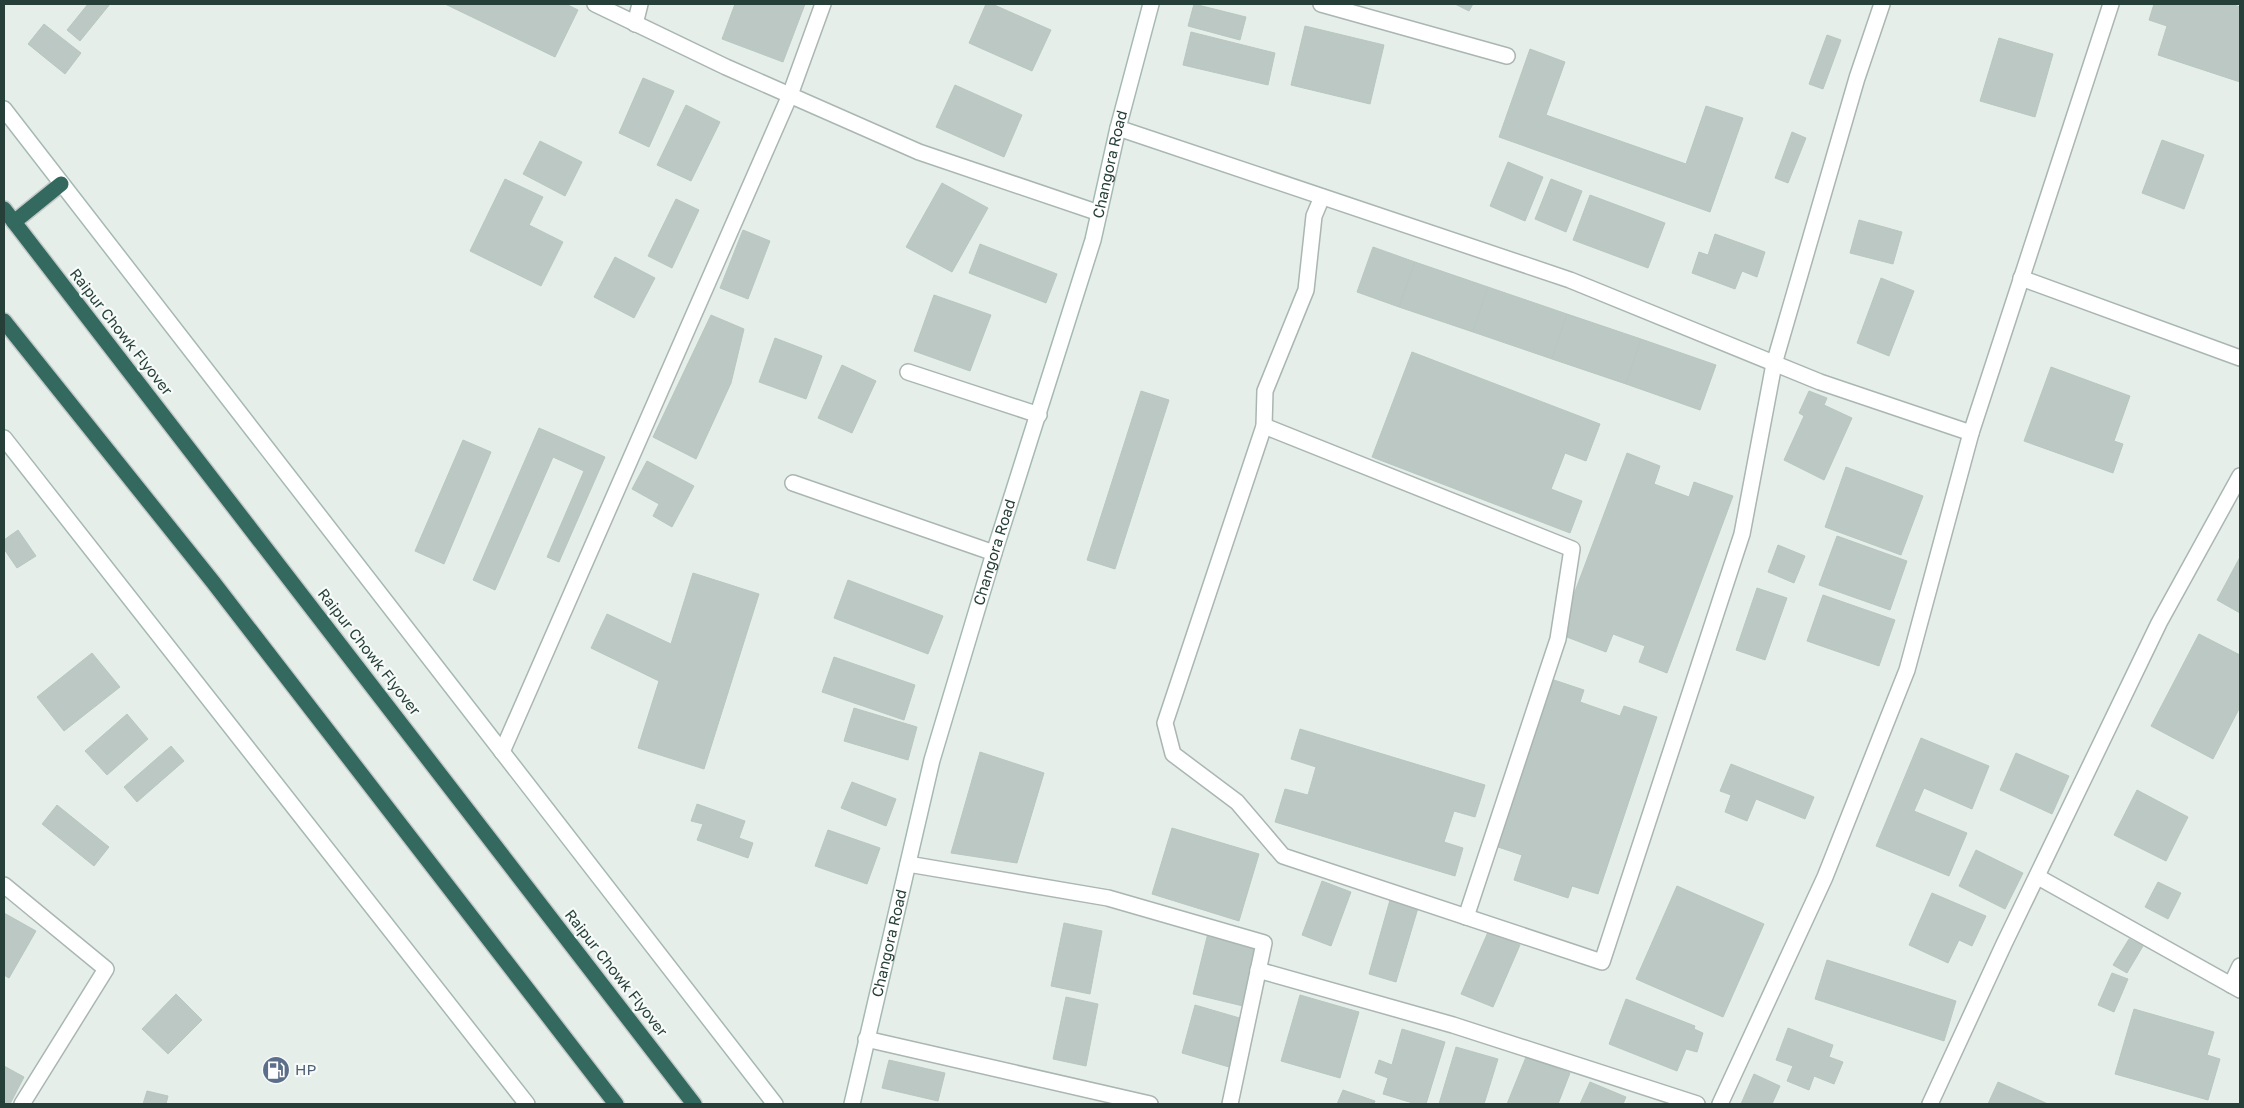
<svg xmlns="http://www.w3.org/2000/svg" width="2244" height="1108" font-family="'Golos Text',sans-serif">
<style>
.building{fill:#bbc8c3;stroke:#b8c7c1}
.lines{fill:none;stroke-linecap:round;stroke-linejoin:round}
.street-casing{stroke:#a9b6b1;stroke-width:18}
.secondary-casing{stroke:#a5b9b2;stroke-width:18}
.highway-casing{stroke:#c2c9c7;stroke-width:18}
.street{stroke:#fff;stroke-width:15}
.secondary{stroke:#fff;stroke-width:15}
.highway{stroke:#33695e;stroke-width:15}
.labels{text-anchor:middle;stroke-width:4.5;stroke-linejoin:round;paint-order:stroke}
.street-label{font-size:15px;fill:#263f38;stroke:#f6faf8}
.service-label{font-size:15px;fill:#4e5e75;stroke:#f6faf8;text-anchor:start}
</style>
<rect width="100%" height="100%" fill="#e6eeea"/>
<g class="building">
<path d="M88 4H110L80 41 67 30Z"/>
<path d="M445 4H566L578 10 555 57Z"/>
<path d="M735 4H805L783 62 722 39Z"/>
<path d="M986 4H992L1051 30 1032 71 969 43Z"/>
<path d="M1194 4 1246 17 1240 40 1188 26Z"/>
<path d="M1455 4H1473L1469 11Z"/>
<path d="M2154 4H2231L2240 7V82L2158 55 2167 26 2149 20Z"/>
<path d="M44 24 81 53 65 74 28 44Z"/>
<path d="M1305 26 1384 45 1370 104 1291 85Z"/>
<path d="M1191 32 1275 53 1268 85 1183 65Z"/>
<path d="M1827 35 1841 40 1823 89 1809 84Z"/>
<path d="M1999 38 2053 54 2035 117 1980 101Z"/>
<path d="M1530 49 1565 62 1546 115 1686 164 1706 106 1743 118 1710 212 1499 137Z"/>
<path d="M643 78 674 91 649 147 619 133Z"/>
<path d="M955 85 1022 115 1004 157 936 127Z"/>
<path d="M686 105 720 122 691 181 657 165Z"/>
<path d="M1792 132 1806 138 1788 183 1775 178Z"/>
<path d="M2162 140 2204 155 2184 209 2142 193Z"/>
<path d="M540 141 582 162 565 196 523 174Z"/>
<path d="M1508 162 1543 177 1525 221 1490 206Z"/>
<path d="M505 179 543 197 529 225 563 242 541 286 470 251Z"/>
<path d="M1551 179 1582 191 1566 232 1535 219Z"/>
<path d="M942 183 988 208 952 272 906 247Z"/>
<path d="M1590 195 1665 223 1648 268 1573 240Z"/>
<path d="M676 199 699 210 672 268 648 256Z"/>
<path d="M1859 220 1902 232 1893 264 1850 253Z"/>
<path d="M743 230 770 241 748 299 720 288Z"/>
<path d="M1715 234 1765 252 1757 277 1742 271 1735 289 1692 273 1699 252 1708 255Z"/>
<path d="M980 244 1057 274 1046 303 969 273Z"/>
<path d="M1373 247 1415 262 1399 307 1357 292Z"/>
<path d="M615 257 655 278 634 318 594 297Z"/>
<path d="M1415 262 1488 287 1473 332 1399 307Z"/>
<path d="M1881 278 1914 291 1889 356 1857 343Z"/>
<path d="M1488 287 1567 314 1552 359 1473 332Z"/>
<path d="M934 295 991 315 970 371 914 351Z"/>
<path d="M1567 314 1641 339 1626 384 1552 359Z"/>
<path d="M711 315 744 329 731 383 696 459 653 437Z"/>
<path d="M775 338 822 356 806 399 759 382Z"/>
<path d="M1641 339 1716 365 1700 410 1626 384Z"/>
<path d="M1412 352 1600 424 1586 461 1565 453 1551 489 1582 501 1570 533 1372 457Z"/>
<path d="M842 365 876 381 852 433 818 418Z"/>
<path d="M2051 367 2130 396 2114 441 2123 444 2113 473 2024 441Z"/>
<path d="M1141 391 1169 400 1115 569 1087 560Z"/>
<path d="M1809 391 1827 398 1824 405 1852 418 1824 480 1784 460 1804 416 1799 413Z"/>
<path d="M539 428 605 457 559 562 547 557 584 471 553 457 495 590 473 580Z"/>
<path d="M463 440 491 452 444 564 415 551Z"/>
<path d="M1627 453 1660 466 1654 484 1689 497 1694 482 1733 496 1667 673 1639 662 1645 646 1613 634 1606 652 1559 634Z"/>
<path d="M647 461 694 486 672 527 653 516 659 504 632 489Z"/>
<path d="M1846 467 1923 496 1901 555 1825 527Z"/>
<path d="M18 530 36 556 17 568 4 549V540Z"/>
<path d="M1837 536 1907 561 1890 610 1819 585Z"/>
<path d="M1778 545 1805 556 1794 583 1768 572Z"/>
<path d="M2240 557V613L2217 600Z"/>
<path d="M693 573 759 594 704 769 638 748 659 681 591 648 607 614 671 644Z"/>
<path d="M848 580 943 616 928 654 834 618Z"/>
<path d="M1757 588 1787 598 1765 660 1736 650Z"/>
<path d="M1823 595 1895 620 1879 666 1807 641Z"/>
<path d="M2199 634 2240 655V707L2213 759 2151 726Z"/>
<path d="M92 653 120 687 64 731 37 697Z"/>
<path d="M834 657 915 685 904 720 822 692Z"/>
<path d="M1548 678 1584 690 1580 702 1620 716 1624 706 1657 717 1598 894 1572 886 1568 898 1514 880 1522 855 1492 845Z"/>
<path d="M854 708 917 727 908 760 844 741Z"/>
<path d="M127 714 148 739 107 775 85 751Z"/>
<path d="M1300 729 1485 785 1475 817 1454 811 1444 842 1463 848 1455 876 1275 822 1285 789 1308 795 1316 767 1291 759Z"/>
<path d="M1921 738 1989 766 1972 809 1924 788 1914 811 1967 833 1949 876 1876 846Z"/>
<path d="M171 746 184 761 137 802 124 787Z"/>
<path d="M980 752 1044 773 1017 863 951 853Z"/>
<path d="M2016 753 2069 776 2052 814 2000 790Z"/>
<path d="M1731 764 1814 797 1805 819 1756 799 1747 821 1725 812 1731 795 1720 791Z"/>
<path d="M852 782 896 799 886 826 841 808Z"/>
<path d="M2137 790 2188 817 2166 861 2114 835Z"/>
<path d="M697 804 745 821 739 838 753 843 748 858 697 840 703 824 691 821Z"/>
<path d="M57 805 109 847 94 866 42 824Z"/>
<path d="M1172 828 1259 854 1239 921 1152 894Z"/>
<path d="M828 830 880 848 867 884 815 866Z"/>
<path d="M1976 850 2023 873 2005 909 1959 886Z"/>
<path d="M1322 881 1351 892 1331 946 1302 935Z"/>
<path d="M2158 882 2181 893 2168 919 2145 907Z"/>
<path d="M1677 886 1764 924 1723 1017 1636 979Z"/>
<path d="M1932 893 1986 916 1972 946 1959 940 1948 963 1909 945Z"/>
<path d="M1390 900 1418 908 1396 982 1369 974Z"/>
<path d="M4 913 36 931 9 978 4 975Z"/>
<path d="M1064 923 1102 931 1090 994 1051 986Z"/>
<path d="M1488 932 1520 945 1493 1007 1461 994Z"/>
<path d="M1208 933 1258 945 1243 1006 1193 994Z"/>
<path d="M2129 939 2143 946 2127 973 2113 965Z"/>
<path d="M1827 960 1956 1001 1944 1041 1815 999Z"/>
<path d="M2112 973 2128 979 2114 1012 2098 1005Z"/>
<path d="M176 994 202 1020 168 1054 142 1029Z"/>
<path d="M1300 995 1359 1012 1340 1078 1281 1061Z"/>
<path d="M1066 997 1098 1004 1086 1066 1053 1059Z"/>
<path d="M1626 999 1695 1026 1694 1029 1703 1033 1697 1052 1686 1049 1677 1071 1609 1044Z"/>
<path d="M1195 1005 1243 1019 1229 1067 1182 1053Z"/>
<path d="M2134 1009 2214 1032 2207 1055 2220 1059 2208 1100 2115 1074Z"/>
<path d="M1788 1028 1833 1045 1829 1057 1843 1062 1834 1084 1814 1076 1809 1090 1787 1081 1793 1066 1776 1060Z"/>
<path d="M1402 1029 1445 1042 1426 1104H1416L1383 1094 1388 1078 1375 1073 1379 1060 1392 1065Z"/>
<path d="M1456 1047 1498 1059 1484 1104H1439Z"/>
<path d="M1526 1057 1570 1073 1558 1104H1507Z"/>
<path d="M889 1060 945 1073 938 1101 882 1088Z"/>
<path d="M4 1066 24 1077 10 1104H4Z"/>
<path d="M1754 1074 1780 1086 1772 1104H1741Z"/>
<path d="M1590 1082 1626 1097 1623 1104H1580Z"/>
<path d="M1998 1082 2048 1104H1988Z"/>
<path d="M1343 1090 1375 1101 1374 1104H1337Z"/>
<path d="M147 1091 168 1096 166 1104H143Z"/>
</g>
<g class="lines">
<g class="street-casing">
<g id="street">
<path d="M595 4 726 67 919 152 1099 213"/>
<path d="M1321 4 1507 56"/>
<path d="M635 24 640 4"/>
<path d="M1118 128 1570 280 1820 382 1971 433"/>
<path d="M1322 197 1314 216 1306 290 1265 391 1264 426 1165 723 1173 754 1237 802 1283 856 1602 962 1742 534 1774 364 1857 78 1882 4"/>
<path d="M2021 278 2240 358"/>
<path d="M908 372 1039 415"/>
<path d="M1264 426 1572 549 1558 639 1466 917"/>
<path d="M793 483 994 553"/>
<path d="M502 752 790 95 823 4"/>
<path d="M908 864 1108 898 1264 943 1230 1104"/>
<path d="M2038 877 2240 990"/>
<path d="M4 885 106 969 22 1104"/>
<path d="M1258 970 1453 1025 1697 1104"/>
<path d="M2231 985 2240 966"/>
<path d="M866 1039 1150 1104"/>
<path d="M1720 1104 1825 877 1907 670 1971 433 2111 4"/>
<path d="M1930 1104 2004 944 2159 623 2240 476"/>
</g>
</g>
<g class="secondary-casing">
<g id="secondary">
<path d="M4 109 775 1104"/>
<path d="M4 438 527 1104"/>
<path id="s1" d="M852 1104 932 760 994 553 1093 240 1118 128 1151 4"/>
</g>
</g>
<g class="highway-casing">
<g id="highway">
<path d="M4 209 694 1104"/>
<path d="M14 222 61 184"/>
<path d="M4 321 213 582 616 1104"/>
</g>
</g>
<use href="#street" class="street"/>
<use href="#secondary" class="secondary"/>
<use href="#highway" class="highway"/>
</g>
<defs>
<g id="fuel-disc" transform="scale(1.4375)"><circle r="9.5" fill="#5c6f8a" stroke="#f6faf8"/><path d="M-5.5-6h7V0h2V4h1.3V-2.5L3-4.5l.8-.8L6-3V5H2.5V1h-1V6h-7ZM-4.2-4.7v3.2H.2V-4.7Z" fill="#fff"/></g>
</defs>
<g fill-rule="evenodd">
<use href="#fuel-disc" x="276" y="1070"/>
</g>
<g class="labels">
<g class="street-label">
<text dy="5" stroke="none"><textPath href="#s1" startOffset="975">Changora Road</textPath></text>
<text transform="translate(121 332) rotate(52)" y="5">Raipur Chowk Flyover</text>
<text dy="5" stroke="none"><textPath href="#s1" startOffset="570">Changora Road</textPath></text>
<text transform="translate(369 652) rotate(52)" y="5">Raipur Chowk Flyover</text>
<text dy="5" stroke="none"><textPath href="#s1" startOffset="165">Changora Road</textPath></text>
<text transform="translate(616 973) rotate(52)" y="5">Raipur Chowk Flyover</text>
</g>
<g class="service-label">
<text x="295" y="1075">HP</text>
</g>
</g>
<rect width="2244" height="1108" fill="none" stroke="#263f38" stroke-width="10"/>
</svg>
